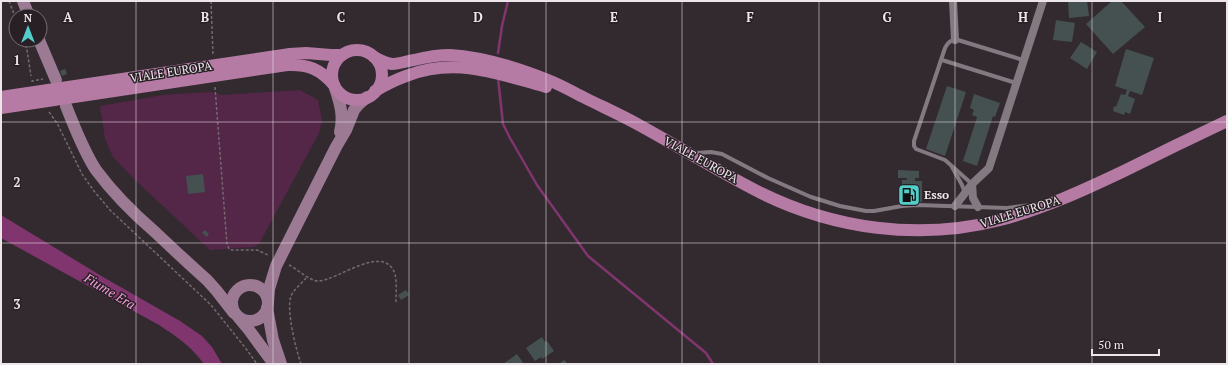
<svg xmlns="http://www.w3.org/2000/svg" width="1228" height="365" font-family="'PT Serif',serif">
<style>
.green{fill:#542648}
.water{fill:#80356e}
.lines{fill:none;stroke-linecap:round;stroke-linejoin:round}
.stream{stroke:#80356e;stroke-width:2.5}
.building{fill:#445150}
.path{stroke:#726a6f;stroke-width:1.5;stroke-dasharray:3 2;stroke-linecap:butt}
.lane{stroke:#837980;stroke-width:4}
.street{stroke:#837980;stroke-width:8}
.secondary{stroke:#9c7a93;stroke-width:12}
.primary{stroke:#b57ba5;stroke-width:12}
.grid{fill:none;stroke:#ece6ea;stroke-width:1;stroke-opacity:0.55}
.labels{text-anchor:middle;stroke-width:3;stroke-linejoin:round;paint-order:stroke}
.street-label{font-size:12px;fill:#ece6ea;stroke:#292026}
.poi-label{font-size:12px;font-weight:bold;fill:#ece6ea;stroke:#292026;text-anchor:start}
.water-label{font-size:13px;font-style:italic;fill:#f4a0dc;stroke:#292026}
.grid-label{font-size:13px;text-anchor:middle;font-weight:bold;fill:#ece6ea;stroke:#292026;stroke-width:3;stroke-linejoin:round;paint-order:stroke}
</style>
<rect width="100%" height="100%" fill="#332a30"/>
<path class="green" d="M300 90 318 100 322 120 319 133 259 244 254 247 210 250 135 180 113 157 105 139 100 106 163 95 210 92 222 95Z"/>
<path class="water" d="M1 215 103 277 180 321 202 336 212 347 222 364H204C192 347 176 336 159 325L1 238Z"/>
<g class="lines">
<g class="stream">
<path d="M498 53 502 26 508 1"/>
<path d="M498 78 503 124 510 138 537 185 588 256 706 353 713 364"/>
</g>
</g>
<g class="building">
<path d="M1068 1H1087L1089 16 1069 18Z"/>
<path d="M1112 1H1121L1145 27 1113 54 1086 24Z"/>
<path d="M1056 20 1075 23 1072 42 1053 40Z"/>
<path d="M1081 42 1097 52 1087 69 1070 58Z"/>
<path d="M1126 49 1154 58 1142 95 1130 91 1128 96 1135 99 1130 114 1125 112 1124 115 1113 111 1114 106 1116 107 1121 94 1125 95 1127 90 1115 86Z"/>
<path d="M65 69 67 74 62 76 60 71Z"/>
<path d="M947 86 966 92 945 156 926 149Z"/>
<path d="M974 94 1000 103 995 117 993 116 977 166 963 161 977 117 972 115 974 110 970 108Z"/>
<path d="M898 170 919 171V178H915V181H922V202L902 201V180H907V178H898Z"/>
<path d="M203 174 205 192 188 194 186 176Z"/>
<path d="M205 230 209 234 207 237 202 233Z"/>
<path d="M406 290 409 295 401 300 398 295Z"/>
<path d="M542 337 545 342 547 341 554 351 542 359 541 357 535 361 526 348Z"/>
<path d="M517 354 524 364H503Z"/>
<path d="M564 360 568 364H559Z"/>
</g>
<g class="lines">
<g class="path">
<path d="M9 1 16 19"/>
<path d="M211 1 213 55"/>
<path d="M24 40 27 50 31 76"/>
<path d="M32 82V81L43 79"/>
<path d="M215 87 227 245 230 250H257L268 255"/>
<path d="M49 112 57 123 82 174 94 191 110 210 211 305 247 350 257 364"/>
<path d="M289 265C297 269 310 281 318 281 337 281 384 242 395 274 397 283 396 294 396 302"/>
<path d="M301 364C296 349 286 311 291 296 294 289 302 283 307 277"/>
<path d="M1226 364H1227"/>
</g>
<g class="lane">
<path d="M942 60 1016 83"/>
<path d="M697 153 711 152 722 154 768 178 811 197 840 206 866 211H874L902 206 917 205 1007 208 1031 205"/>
<path d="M952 167 962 185 965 193"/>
<path d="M972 184 945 160 916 149 914 146V141L945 48C948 42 952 39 958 40L1023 60"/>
</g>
<g class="street">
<path d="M953 1 955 40"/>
<path d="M972 184 973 198 978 207"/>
<path d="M955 206 972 184 989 168 1043 1"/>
</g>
<g class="secondary">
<path d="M23 1 29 16"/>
<path d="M39 40 56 80"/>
<path d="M335 88C340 103 344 116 340 132"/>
<path d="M66 106C75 128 83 150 96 170 113 193 133 213 155 232 172 248 189 264 207 280L216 290 234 313"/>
<circle cx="250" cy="303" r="18"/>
<path d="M268 302 269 289 276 266 336 147 346 130 354 110 358 105 367 97"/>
<path d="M267 308 273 340 281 364"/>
<path d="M239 318 249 330 274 364"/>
</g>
<g class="primary">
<circle cx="357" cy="75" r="25"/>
<path d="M374 57C380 60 385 63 392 64 399 64 407 61 414 60 426 57 438 55 450 55 483 57 518 68 548 80 561 85 573 92 585 98 603 107 621 115 639 125 679 147 718 171 759 192 833 229 919 241 1000 220 1043 209 1084 190 1124 171 1158 154 1193 137 1227 121"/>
<path d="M375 91C385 85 395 80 406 76 456 57 497 73 546 87"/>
<path d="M1 97 290 54 306 53 331 55H342"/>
<path d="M1 108 287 65C308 64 320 69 334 85"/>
</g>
</g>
<path class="grid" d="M136 1V364M273 1V364M409 1V364M546 1V364M682 1V364M819 1V364M955 1V364M1092 1V364M1 122H1227M1 243H1227"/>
<defs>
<g id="fuel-square" transform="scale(1.15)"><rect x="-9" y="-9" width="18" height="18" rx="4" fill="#53cdc9" stroke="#292026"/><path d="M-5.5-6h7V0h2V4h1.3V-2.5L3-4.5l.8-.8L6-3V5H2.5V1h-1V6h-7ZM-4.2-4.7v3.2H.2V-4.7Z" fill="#111"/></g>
</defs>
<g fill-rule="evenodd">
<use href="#fuel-square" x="909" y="195"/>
</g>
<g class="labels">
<g class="street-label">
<text transform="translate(171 72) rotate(-9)" y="4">VIALE EUROPA</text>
<text transform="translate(701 160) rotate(29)" y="4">VIALE EUROPA</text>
<text transform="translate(1020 212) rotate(-17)" y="4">VIALE EUROPA</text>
</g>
<g class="poi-label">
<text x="924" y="199">Esso</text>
</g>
<g class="water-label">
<text transform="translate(110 291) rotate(31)" y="5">Fiume Era</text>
</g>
</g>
<g class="grid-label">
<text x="68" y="22">A</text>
<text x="205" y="22">B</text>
<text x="341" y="22">C</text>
<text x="478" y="22">D</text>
<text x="614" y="22">E</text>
<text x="750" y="22">F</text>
<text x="887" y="22">G</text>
<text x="1023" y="22">H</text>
<text x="1160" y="22">I</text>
<text x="17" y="65">1</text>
<text x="17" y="187">2</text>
<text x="17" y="309">3</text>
</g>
<rect width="1228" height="365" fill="none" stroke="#ece6ea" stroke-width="4"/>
<g transform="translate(28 28)"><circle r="19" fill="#292026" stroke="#776f74"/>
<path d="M0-3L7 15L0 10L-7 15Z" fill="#53cdc9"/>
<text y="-6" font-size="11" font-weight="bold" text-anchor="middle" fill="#ece6ea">N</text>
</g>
<path d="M1092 349v6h67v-6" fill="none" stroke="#ece6ea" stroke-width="2"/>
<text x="1098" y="349" font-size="12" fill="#ece6ea" stroke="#292026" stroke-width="3" paint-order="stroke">50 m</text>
</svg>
